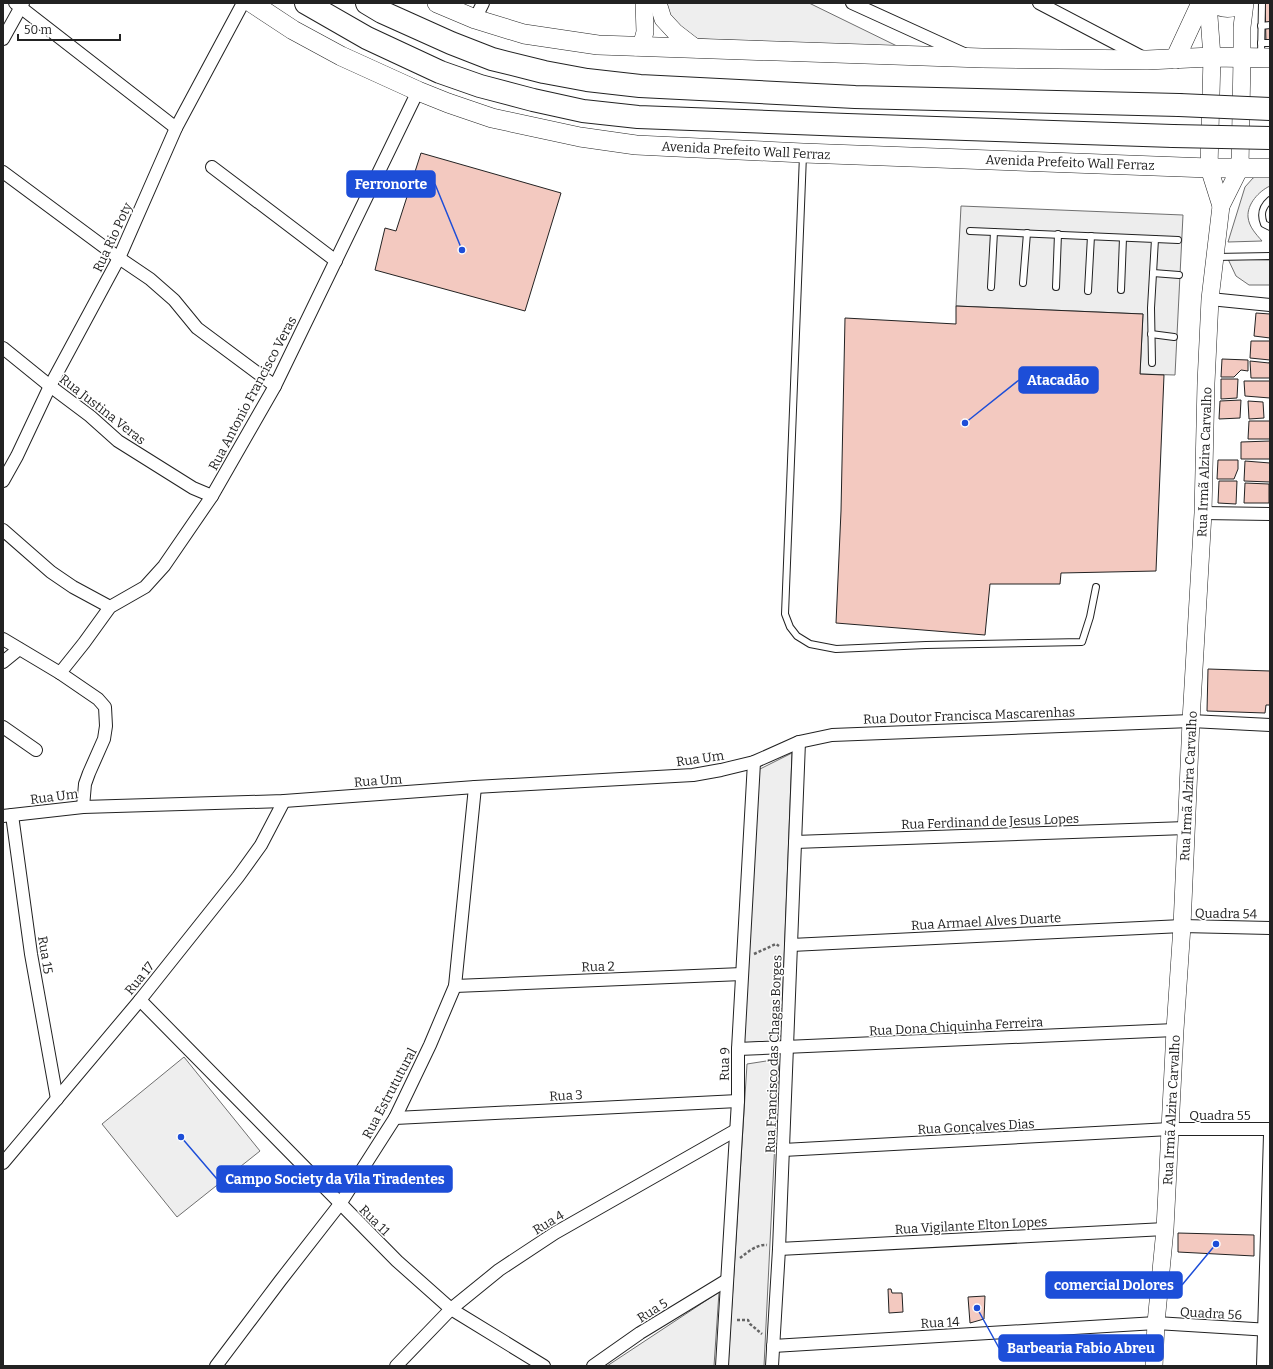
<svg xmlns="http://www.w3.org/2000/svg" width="1273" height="1369" font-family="Bitter,serif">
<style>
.green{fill:#eee;stroke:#6f6f6f}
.parking{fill:#ededed;stroke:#6f6f6f}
.building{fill:#f3c9c0;stroke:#222}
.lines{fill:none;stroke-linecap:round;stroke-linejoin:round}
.lane-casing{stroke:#222;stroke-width:8}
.street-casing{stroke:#222;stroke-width:14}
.secondary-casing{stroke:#222;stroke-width:18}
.primary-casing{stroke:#222;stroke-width:20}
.highway-casing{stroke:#222;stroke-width:24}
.path{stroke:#646464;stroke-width:2.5;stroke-dasharray:3 2;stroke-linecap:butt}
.lane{stroke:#fff;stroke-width:6}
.street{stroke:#fff;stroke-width:12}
.secondary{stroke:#fff;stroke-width:17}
.primary{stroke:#fff;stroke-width:19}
.highway{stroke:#fff;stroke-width:22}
.highway-bridge-casing{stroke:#222;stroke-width:24;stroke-linecap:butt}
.highway-bridge{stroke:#fff;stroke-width:22}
.labels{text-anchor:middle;stroke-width:3;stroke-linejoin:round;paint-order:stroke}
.street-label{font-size:13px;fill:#222;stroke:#fff}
.leader{fill:none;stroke:#1d4ed8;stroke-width:1.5}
.callout-dot{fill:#1d4ed8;stroke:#fff;stroke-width:1.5}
.callout{fill:#1d4ed8;stroke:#1d4ed8;stroke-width:1.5}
.callout-label{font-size:14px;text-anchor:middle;font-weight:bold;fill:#fff}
</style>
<rect width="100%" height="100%" fill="#fff"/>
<g class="green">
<path d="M664 3H809L899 47 698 39 674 25Z"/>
<path d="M1262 174H1270V186C1259 191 1247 204 1248 217 1249 227 1256 234 1262 241L1228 242 1245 187 1253 178Z"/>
<path d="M1228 259 1270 260V285H1249L1236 276Z"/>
<path d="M792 753 781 1041 742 1043 756 771Z"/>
<path d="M184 1057 260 1151 177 1217 102 1124Z"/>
<path d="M779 1059 764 1366H728L747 1064Z"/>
<path d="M719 1292 714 1366H607Z"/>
</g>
<path class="parking" d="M961 206 1183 215 1175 375 1140 374 1143 314 956 306Z"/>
<g class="building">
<path d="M1265 3H1270V43H1266Z"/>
<path d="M421 153 561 193 525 311 375 270 385 228 396 231Z"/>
<path d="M956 306 1143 314 1140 374 1164 375 1156 571 1061 573 1060 584H990L985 635 836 623 841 511 845 318 956 324Z"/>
<path d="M1256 313 1270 314V338L1254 336Z"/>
<path d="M1251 341H1270V360L1250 358Z"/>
<path d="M1222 359 1248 360V371L1241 370 1234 377H1221Z"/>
<path d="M1270 360V378H1251L1250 361 1269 363Z"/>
<path d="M1221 379H1238L1237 398 1221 399Z"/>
<path d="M1244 381H1270V398L1245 396Z"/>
<path d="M1241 400 1240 418 1219 419 1220 401Z"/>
<path d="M1248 401 1263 402 1264 418 1249 419Z"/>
<path d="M1249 421H1270V439H1248Z"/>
<path d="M1270 441V459H1241V442Z"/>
<path d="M1218 460H1238V469L1234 479H1217Z"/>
<path d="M1245 461 1270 463V482L1244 481Z"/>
<path d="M1219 481H1237L1236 504 1218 503Z"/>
<path d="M1245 483 1269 484V503H1244Z"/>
<path d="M1208 669 1270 671V705H1266L1265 713 1207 711Z"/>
<path d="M1178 1233 1254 1235V1256L1178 1252Z"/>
<path d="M888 1289H891L892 1293H902L903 1312 889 1313Z"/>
<path d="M985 1296 984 1319 970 1323 968 1297Z"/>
</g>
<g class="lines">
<g class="lane-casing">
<g id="lane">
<path d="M1261 26 1270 25"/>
<path d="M1261 43H1270"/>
<path d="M1261 55 1262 3"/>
<path d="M803 155 785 614 790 627 797 636 810 644 836 649 926 645 1082 642 1090 617 1096 587"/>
<path d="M1270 200C1262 207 1260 214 1264 224L1270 227"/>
<path d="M970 231 1155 239 1151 308 1152 363"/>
<path d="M1155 239 1178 240"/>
<path d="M1216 257 1270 256"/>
<path d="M1153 273 1179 275"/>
<path d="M1023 283 1027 233"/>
<path d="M991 287 994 232"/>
<path d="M1056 287 1058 234"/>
<path d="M1121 290 1123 238"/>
<path d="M1088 291 1091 236"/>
<path d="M1151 334 1174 337"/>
</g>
</g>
<g class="street-casing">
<g id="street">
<path d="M15 3 176 128"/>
<path d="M852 3 964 54"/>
<path d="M1039 3 1142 57"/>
<path d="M475 19 483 3"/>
<path d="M3 39 23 3"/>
<path d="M212 167 336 261"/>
<path d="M3 172 119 258 150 279 174 300 197 328 275 386"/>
<path d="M1210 299 1270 305"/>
<path d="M3 348 50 386 90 416 118 441 193 488 212 496"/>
<path d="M3 481 17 456 50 386 119 258 176 128 243 3"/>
<path d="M1203 513 1270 514"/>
<path d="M3 530 51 572 73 587 110 607"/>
<path d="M3 639 60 673 98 699 105 707 106 726 104 739 89 773 85 784 83 807"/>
<path d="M3 662 19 649"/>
<path d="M60 673 84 643 110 607 145 587 164 566 212 496 275 386 418 91"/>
<path d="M3 727 36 750"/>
<path d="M12 815 31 954 57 1099"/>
<path d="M3 816 83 807 284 801 475 787 693 775 721 770 754 762 799 742 832 735 1191 721 1270 725"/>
<path d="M795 842 1186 828"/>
<path d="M791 945 1182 926 1270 928"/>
<path d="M455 986 742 974"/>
<path d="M140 1000 397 1261 451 1309 544 1366"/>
<path d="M738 1049 1175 1030"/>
<path d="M395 1118 738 1101"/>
<path d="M783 1150 1170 1129H1270"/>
<path d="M3 1163 140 1000 238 877 261 845 284 801"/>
<path d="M779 1249 1165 1229"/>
<path d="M773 1346 1156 1323 1270 1330"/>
<path d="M216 1366 280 1281 340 1204 395 1118 430 1045 455 986 475 787"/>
<path d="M396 1366 451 1309 499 1270 555 1233 736 1130"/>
<path d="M593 1366 640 1333 727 1280"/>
<path d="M722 1366 738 1101V1049L754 762"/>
<path d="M772 1366 779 1249 799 742"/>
<path d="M1263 1366 1270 1135"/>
</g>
</g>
<g class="secondary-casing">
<g id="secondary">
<path d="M658 3 663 19 675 32 697 49"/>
<path d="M1208 3 1212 57 1209 168 1221 206"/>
<path d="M1212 3C1223 11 1233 10 1244 3"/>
<path d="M636 47 642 43 645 32 644 3"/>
<path d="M1154 1366 1156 1323 1165 1229 1175 1030 1182 926 1191 721 1203 513 1206 383 1210 299 1221 206 1240 168 1242 57V27L1245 3"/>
</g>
</g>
<g class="primary-casing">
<g id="primary">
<path d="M252 3 293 30 341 56 418 91 448 103 492 118 580 137 636 145 803 153 1209 168H1270"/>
<path d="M437 3 475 19 524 34 598 45 982 58 1147 60 1212 57 1270 58"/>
<path d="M1175 59 1201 3"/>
</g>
</g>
<g class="highway-casing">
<g id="highway">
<path d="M306 3 367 38 440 72 480 86 533 100 583 111 638 117 847 125 1173 136"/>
<path d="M367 3 382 12 451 43 492 59 544 72 587 80 640 86 855 97 1179 105"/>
</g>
</g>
<g class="path">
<path d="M754 954 776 944 779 946"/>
<path d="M740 1258C748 1252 757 1244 767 1245"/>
<path d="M737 1320H748L750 1324 762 1334"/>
</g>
<use href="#lane" class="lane"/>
<use href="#street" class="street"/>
<use href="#secondary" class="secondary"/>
<use href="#primary" class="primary"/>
<use href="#highway" class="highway"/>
<g class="highway-bridge-casing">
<g id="highway-bridge">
<path d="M1179 105 1270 109"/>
<path d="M1173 136 1270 138"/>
</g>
</g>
<use href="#highway-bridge" class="highway-bridge"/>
</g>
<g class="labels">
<g class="street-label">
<text transform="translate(746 150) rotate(3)" y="5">Avenida Prefeito Wall Ferraz</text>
<text transform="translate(1070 162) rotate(2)" y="5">Avenida Prefeito Wall Ferraz</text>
<text transform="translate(112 237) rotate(-65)" y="5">Rua Rio Poty</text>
<text transform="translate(252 393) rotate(-62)" y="5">Rua Antonio Francisco Veras</text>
<text transform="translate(103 409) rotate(38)" y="5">Rua Justina Veras</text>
<text transform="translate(1204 462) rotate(-88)" y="5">Rua Irmã Alzira Carvalho</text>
<text transform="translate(969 715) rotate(-2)" y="5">Rua Doutor Francisca Mascarenhas</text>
<text transform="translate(700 758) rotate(-8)" y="5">Rua Um</text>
<text transform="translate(378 780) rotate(-4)" y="5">Rua Um</text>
<text transform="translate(1188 786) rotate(-87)" y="5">Rua Irmã Alzira Carvalho</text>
<text transform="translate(54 796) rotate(-7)" y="5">Rua Um</text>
<text transform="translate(990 821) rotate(-2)" y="5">Rua Ferdinand de Jesus Lopes</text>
<text transform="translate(1226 913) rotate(1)" y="5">Quadra 54</text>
<text transform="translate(986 921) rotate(-3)" y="5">Rua Armael Alves Duarte</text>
<text transform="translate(46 955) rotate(81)" y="5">Rua 15</text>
<text transform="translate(598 966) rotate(-2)" y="5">Rua 2</text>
<text transform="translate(139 978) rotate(-51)" y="5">Rua 17</text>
<text transform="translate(956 1026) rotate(-3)" y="5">Rua Dona Chiquinha Ferreira</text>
<text transform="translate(773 1054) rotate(-88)" y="5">Rua Francisco das Chagas Borges</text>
<text transform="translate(724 1064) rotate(-89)" y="5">Rua 9</text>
<text transform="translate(389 1093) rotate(-62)" y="5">Rua Estrututural</text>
<text transform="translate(566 1095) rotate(-3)" y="5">Rua 3</text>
<text transform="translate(1171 1110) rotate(-87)" y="5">Rua Irmã Alzira Carvalho</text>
<text x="1220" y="1120">Quadra 55</text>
<text transform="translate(976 1126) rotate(-3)" y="5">Rua Gonçalves Dias</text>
<text transform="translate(375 1220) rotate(45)" y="5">Rua 11</text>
<text transform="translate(548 1222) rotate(-31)" y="5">Rua 4</text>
<text transform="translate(971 1225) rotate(-3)" y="5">Rua Vigilante Elton Lopes</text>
<text transform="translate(652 1310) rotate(-32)" y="5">Rua 5</text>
<text transform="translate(1211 1313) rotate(3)" y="5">Quadra 56</text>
<text transform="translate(940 1322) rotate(-3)" y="5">Rua 14</text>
</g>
</g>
<path class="leader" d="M462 250L435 184M965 423L1019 380M181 1137L217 1179M1216 1244L1182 1285M977 1308L999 1348"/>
<g class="callout-dot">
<circle cx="462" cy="250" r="4"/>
<circle cx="965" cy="423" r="4"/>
<circle cx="181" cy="1137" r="4"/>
<circle cx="1216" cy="1244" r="4"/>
<circle cx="977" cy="1308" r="4"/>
</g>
<g class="callout">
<rect x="347" y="171" width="88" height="26" rx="4"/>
<rect x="1019" y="367" width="79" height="26" rx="4"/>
<rect x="217" y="1166" width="235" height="26" rx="4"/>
<rect x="1046" y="1272" width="136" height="26" rx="4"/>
<rect x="999" y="1335" width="164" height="26" rx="4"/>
</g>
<g class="callout-label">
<text x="391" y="189">Ferronorte</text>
<text x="1058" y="385">Atacadão</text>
<text x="335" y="1184">Campo Society da Vila Tiradentes</text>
<text x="1114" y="1290">comercial Dolores</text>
<text x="1081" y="1353">Barbearia Fabio Abreu</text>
</g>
<rect width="1273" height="1369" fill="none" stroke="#222222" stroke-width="8"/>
<path d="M18 34v6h102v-6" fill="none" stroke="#222222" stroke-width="2"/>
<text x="24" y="34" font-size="12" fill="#222222" stroke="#ffffff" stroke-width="3" paint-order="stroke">50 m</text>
</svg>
